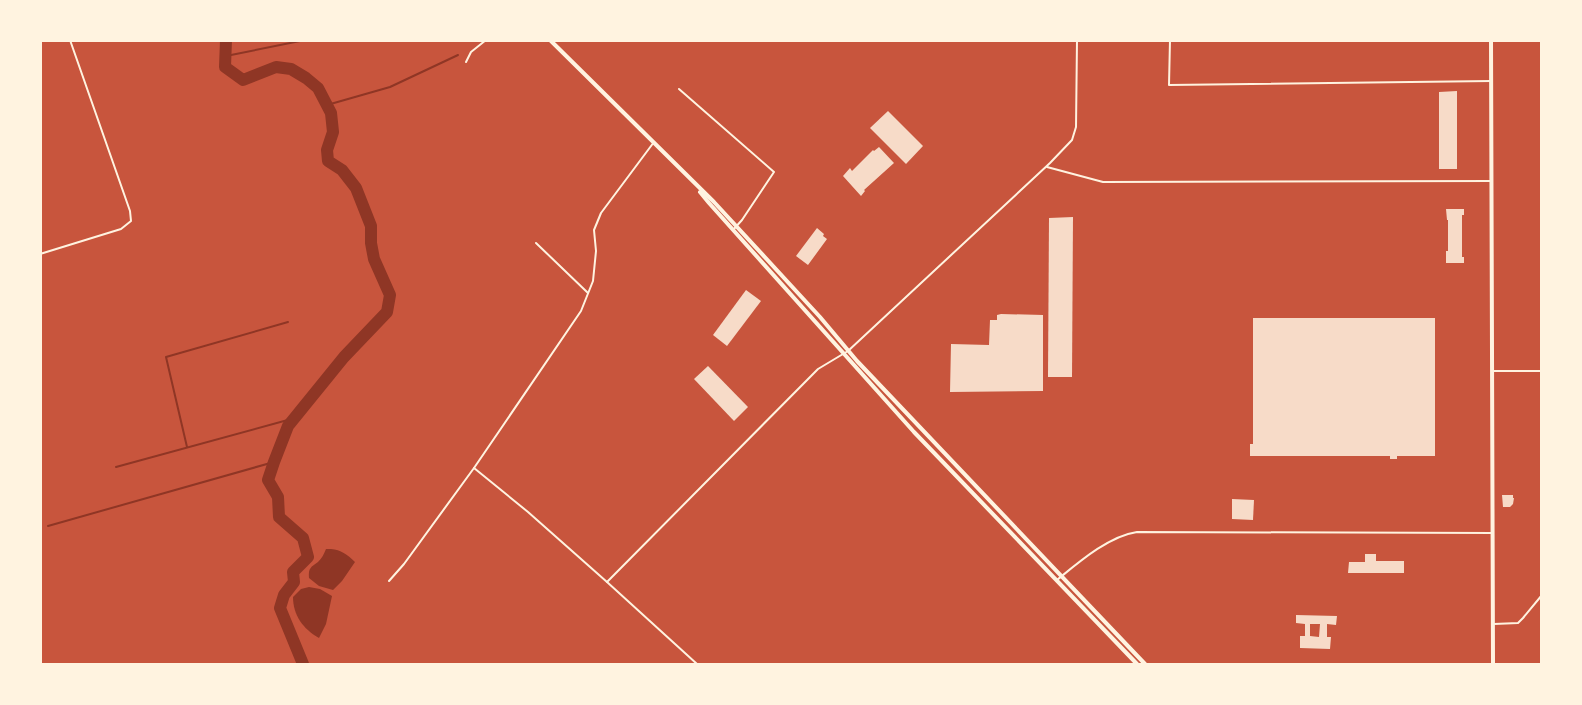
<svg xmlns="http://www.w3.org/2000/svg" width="1582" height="705" font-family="'Fira Sans Condensed',sans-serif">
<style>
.water{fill:#8f3625}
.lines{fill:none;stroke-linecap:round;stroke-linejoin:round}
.stream{stroke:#8f3625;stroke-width:2}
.river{stroke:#8f3625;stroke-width:12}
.building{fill:#f7dbc8;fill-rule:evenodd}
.minor{stroke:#fff3e0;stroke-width:2}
.primary{stroke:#fff3e0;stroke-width:4}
</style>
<rect width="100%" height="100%" fill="#c8553d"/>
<g class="water">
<path d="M331 549C341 550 347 554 355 562L342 581 333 590 319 586 309 578C308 568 311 567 318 562 322 558 324 554 326 549Z"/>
<path d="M309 587 320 589 332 596 326 624 319 638C303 629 293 615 293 597L301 589Z"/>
</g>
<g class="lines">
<g class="stream">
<path d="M226 56 305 40"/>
<path d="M327 105 390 87 458 55"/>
<path d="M187 447 166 357 288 322"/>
<path d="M116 467 295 418"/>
<path d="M48 526 274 462"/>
</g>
<path class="river" d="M226 40 225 67 243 80 276 67 291 69 306 78 318 88 331 113 333 132 327 150 328 161 342 170 356 188 371 226V243L374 259 390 295 387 312 344 357 288 426 274 462 268 480 278 497 279 517 303 538 308 557 293 572 294 582 284 595 280 608 303 664"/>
</g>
<g class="building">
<path d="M1457 91V169H1439V92Z"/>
<path d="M888 111 923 146 906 164 870 128Z"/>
<path d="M879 147 894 163 864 190 865 191 861 196 843 176 850 168 852 171 873 150 874 151Z"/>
<path d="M1446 209H1464V215H1462V257H1464V263H1446V251H1448V220H1447Z"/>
<path d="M1073 217 1072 377H1048L1049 218Z"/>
<path d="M817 228 824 234 823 236 827 239 808 265 796 256Z"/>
<path d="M746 290 761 301 727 346 713 335Z"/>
<path d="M1001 314 1043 315V391L950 392 951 344 989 345 990 320H997V315Z"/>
<path d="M1253 318H1435V456H1397V459H1390V456H1250V444H1253Z"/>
<path d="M708 366 748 407 734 421 694 379Z"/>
<path d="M1502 495H1513V498H1514L1513 504 1510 507H1503Z"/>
<path d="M1232 499 1254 500 1253 520 1232 519Z"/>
<path d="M1365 554H1376V561H1404V573H1348L1349 562H1365Z"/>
<path d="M1296 615 1337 616 1336 625 1327 624V637H1331L1330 649 1300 648V636H1305V624L1296 623ZM1310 624H1320L1319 637 1310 636Z"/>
</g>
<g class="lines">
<g class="minor">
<path d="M1170 40 1169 85 1491 81"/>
<path d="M466 62 471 52 486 40"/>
<path d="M679 89 774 172 742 220 733 230"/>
<path d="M1047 167 1103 182 1492 181"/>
<path d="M536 243 588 293"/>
<path d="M40 254 121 229 131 221 130 211 70 40"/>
<path d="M1493 371H1542"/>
<path d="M474 468 528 512 607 582 697 664"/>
<path d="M1057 580C1079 562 1109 536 1137 532L1493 533"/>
<path d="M389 581 404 564 474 468 581 311 593 281 596 251 594 230 601 213 654 142"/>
<path d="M607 582 818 369 848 351 1050 163 1072 140 1076 127 1077 40"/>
<path d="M1494 624 1518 623 1523 618 1542 595"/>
</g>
<g class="primary">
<path d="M550 40 714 202 820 317 857 361 1145 664"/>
<path d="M1491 40 1493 664"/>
<path d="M700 192 709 203 914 432 1137 664"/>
</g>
</g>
<rect width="1582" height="705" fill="none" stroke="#fff3e0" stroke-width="84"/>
</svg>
